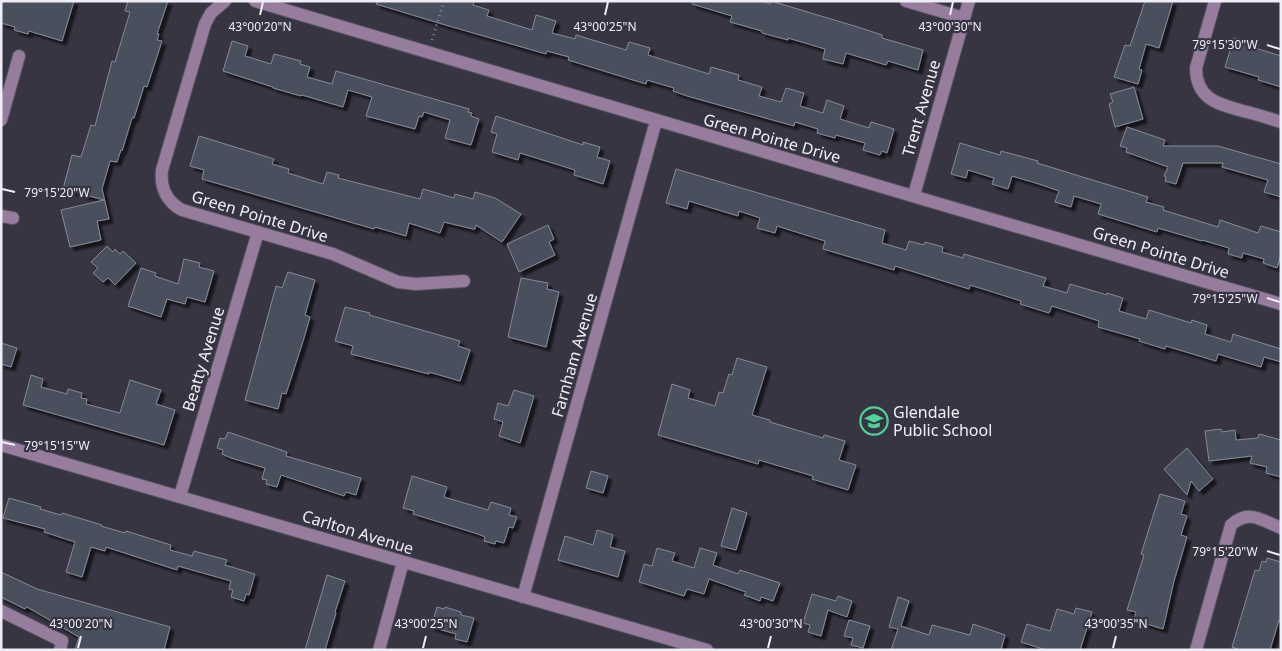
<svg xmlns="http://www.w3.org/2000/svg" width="1282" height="651" font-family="'Noto Sans',sans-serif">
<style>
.building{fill:#4a505d;stroke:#848a98;filter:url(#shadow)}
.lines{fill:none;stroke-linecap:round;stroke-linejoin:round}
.minor-casing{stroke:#54535f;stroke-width:14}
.path{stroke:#908f9a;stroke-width:2.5;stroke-dasharray:1 4;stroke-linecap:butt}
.minor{stroke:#967d9d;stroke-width:12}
.ticks{fill:none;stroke:#efeef7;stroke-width:2}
.labels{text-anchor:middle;stroke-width:4.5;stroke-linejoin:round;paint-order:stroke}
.street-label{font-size:16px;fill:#efeef7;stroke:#373542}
.poi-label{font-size:16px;fill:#efeef7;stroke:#373542;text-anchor:start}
.ticks-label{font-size:12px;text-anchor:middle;fill:#efeef7;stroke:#373542;stroke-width:4.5;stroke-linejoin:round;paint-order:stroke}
</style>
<defs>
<filter id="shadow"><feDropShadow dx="4" dy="4" stdDeviation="1" flood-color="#0009"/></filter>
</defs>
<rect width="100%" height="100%" fill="#373542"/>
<g class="building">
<path d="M1 1H74L62 41 29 31 28 34 14 30 15 27 1 23Z"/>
<path d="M128 1H168L157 34H159L157 40 162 41 147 87 144 86 134 118H132L122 151 121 150 117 162 110 161 102 189 109 219 97 221 101 240 70 247 61 210 104 200 63 189 72 155 81 157 91 125 95 126 112 61 115 62 130 12 125 11Z"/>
<path d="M377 1H474L473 5 489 10 487 16 532 30 536 15 556 21 552 33 575 39 576 35 626 50 629 42 650 48 648 55 709 74 711 67 739 75 738 80 762 87 759 96 781 102 786 88 804 93 800 106 823 113 827 100 844 106 840 119 869 128 871 122 894 129 887 153 882 151 880 155 863 150 865 143 836 135 835 138 817 133 818 129 795 122 794 126 687 96 673 91 674 88 647 80 646 84 568 60 569 57 547 51 546 54 442 24 376 4Z"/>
<path d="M693 1H760L770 4 771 1 861 28 882 35V38L923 50 918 70 888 61 886 65 846 53 843 64 823 59 825 49 788 38V40L762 33V31L730 22 732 16 692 4Z"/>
<path d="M1145 1H1173L1159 48 1146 44 1139 69 1142 70 1138 84 1114 77 1125 45 1130 46Z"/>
<path d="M1234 38 1253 43 1252 47 1281 56V87L1258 80 1259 77 1225 67Z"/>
<path d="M232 41 248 46 245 56 271 64 274 54 301 61 300 64 310 67 307 77 332 84 336 71 469 109 468 112 472 113 471 116 479 119 471 145 445 138 450 120 424 112 422 117 419 116 415 129 366 116 372 97 348 90 343 107 302 95 301 96 273 88V87L223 71Z"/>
<path d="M1134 87 1143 119 1115 127 1109 104 1113 102 1110 94Z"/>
<path d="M496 116 583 145V142L600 147 597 157 610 161 603 184 574 175 575 170 520 153 518 160 492 152 497 134 491 132Z"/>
<path d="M1127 127 1165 140 1163 146H1218L1281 164V197L1264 192 1268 180 1222 167 1223 163H1183L1176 184 1165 181 1166 177 1164 176 1168 167 1126 152 1127 148 1120 146Z"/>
<path d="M199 136 274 159 272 164 289 169 288 173 323 184 327 172 339 175 338 178 420 199 423 189 454 198 455 194 473 199 475 192 495 198 521 214 502 242 476 225 475 229H473L444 222 440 233 409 223 406 236 375 227 374 229 202 179 204 170 190 166Z"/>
<path d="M960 143 1000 155 1001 151 1038 161 1037 163 1148 197 1146 202 1164 207 1163 210 1218 227 1220 220 1258 233 1261 226 1281 232V255L1277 268 1263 263 1264 259 1243 253 1242 258 1228 254 1229 248 1202 240V241L1192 238 1158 228 1157 232 1098 214 1101 204 1074 196 1071 207 1055 202 1059 191 1039 184 1012 176 1008 189 992 184 994 178 968 170 966 178 951 174Z"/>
<path d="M676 169 885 230 882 243 906 250 909 241 924 245 925 242 943 247 942 252 963 258 964 254 1046 278 1043 286 1067 293 1070 284 1107 295V293L1123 298 1119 311 1146 319 1149 310 1191 323 1192 320 1207 325 1205 334 1231 342 1233 334 1281 349V362L1264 357 1261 367 1218 354 1216 361 1166 346 1165 349 1139 341 1140 339 1098 327 1099 321 1052 306 1049 313 1020 304 1021 301 970 285 969 289 895 266 894 270 823 249 825 241 777 226 775 233 757 228 760 218 739 211 738 216 689 201 687 209 666 203Z"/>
<path d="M548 225 554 239 549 242 555 255 519 272 507 244Z"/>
<path d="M107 246 113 252 115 249 120 254 123 251 136 263 115 285 108 278 103 282 93 273 98 268 91 262Z"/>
<path d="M184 259 200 263 199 267 214 271 205 302 187 297 185 304 167 299 161 317 128 306 141 268 156 273 155 276 178 284Z"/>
<path d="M288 272 315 280 305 315 310 317 304 338 286 394 282 393 278 409 245 400 276 286 282 288Z"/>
<path d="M521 278 548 283 547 289 559 292 546 347 508 337Z"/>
<path d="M345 307 370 313 369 315 460 341 458 346 470 350 460 381 429 372V374L351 354 353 346 335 341Z"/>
<path d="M1 343 17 348 11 367 1 364Z"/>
<path d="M737 358 767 367 752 415 770 420V422L823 438 824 435 845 441 839 460 856 465 848 490 812 479 813 476 759 460 758 464 658 435 672 384 690 390 688 398 715 406 719 392 723 393 729 374 732 375Z"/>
<path d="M31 375 43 379 41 387 67 394 68 389 82 393 81 398 87 399 86 404 120 413 130 380 161 390 156 404 175 410 164 445 23 405Z"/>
<path d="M514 390 534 396 520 443 499 436 503 422 494 419 498 403 508 406Z"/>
<path d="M1221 429 1222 432 1235 430 1236 440 1258 438 1259 434 1281 440V477L1266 473 1267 467 1250 463 1252 456 1209 461 1205 431Z"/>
<path d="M228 432 287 452 286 456 361 478 356 495 346 492 344 496 281 475 277 487 266 484 267 480 262 479 265 468 231 458 222 454 223 450 217 448 220 438 225 439Z"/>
<path d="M1187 448 1213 479 1199 491 1191 481 1187 495 1164 469Z"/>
<path d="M591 471 608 476 603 493 586 488Z"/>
<path d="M412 476 447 487 444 497 488 510 491 502 511 508 509 515 517 517 513 528 509 527 504 543 496 541 495 544 484 541 485 537 478 534 413 514 414 511 403 508Z"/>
<path d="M1160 494 1185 501 1181 514 1187 516 1181 535 1187 537 1174 581 1163 629 1134 620 1136 612 1127 610 1144 555 1141 554Z"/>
<path d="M9 498 41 507 40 509 61 515 62 513 102 525 101 526 125 533 126 531 171 545 170 550 192 556 194 551 227 560 225 565 255 574 249 595 246 594 244 601 231 597 233 590 229 589 231 581 178 566 177 570 106 547 105 551 91 547 82 577 66 572 75 542 44 532 45 529 3 518Z"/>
<path d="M732 508 747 513 736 550 721 546Z"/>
<path d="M597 530 613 535 610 547 625 551 618 577 558 560 565 536 593 545Z"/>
<path d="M657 548 675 553 672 561 694 568 700 548 717 553 713 565 738 574 740 570 780 583 773 601 761 597 760 601 744 595 746 592 709 579 704 594 687 589 684 596 639 582 644 564 652 566Z"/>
<path d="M1267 558 1281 562V621L1279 620 1270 650H1240L1232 647 1255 570 1259 571 1262 561 1266 562Z"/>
<path d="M1 572 37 589 170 627 164 650H75L79 637 27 607 25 609 1 597Z"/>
<path d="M327 575 345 581 335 612 336 613 325 650H305Z"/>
<path d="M812 594 836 601 838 596 852 601 847 617 828 610 821 636 808 632 810 625 803 623Z"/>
<path d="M898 597 909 601 901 626 929 635 932 625 970 635 973 624 1005 635 1001 650H891L898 629 889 627Z"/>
<path d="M437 607 444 609 445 607 461 612V615L474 618 467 642 455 639 456 634 431 627Z"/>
<path d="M1076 608 1092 612 1080 650H1046L1021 642 1027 624 1050 631 1057 609 1074 614Z"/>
<path d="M849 620 870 626 863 648 851 645 853 638 844 636Z"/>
</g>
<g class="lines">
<g class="minor-casing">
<g id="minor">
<path d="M225 1 211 13 205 24 162 170C160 188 167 202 182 210L333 254 398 282 416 284 464 281"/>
<path d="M255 1C596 105 939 203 1281 304"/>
<path d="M906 1 964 18"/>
<path d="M1215 1 1196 68C1196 99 1218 104 1243 111 1256 114 1268 118 1281 122"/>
<path d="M1 120 19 56"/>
<path d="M914 195 969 1"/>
<path d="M1 216 13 218"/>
<path d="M1 445 707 650"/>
<path d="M180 496 258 232"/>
<path d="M523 597 656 121"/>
<path d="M1 611 62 641 60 650"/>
<path d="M379 650 403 562"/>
<path d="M1196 650 1231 525C1249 509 1261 520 1281 528"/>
</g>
</g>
<path class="path" d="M432 40 444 1"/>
<use href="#minor" class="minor"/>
</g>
<path class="ticks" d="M260 15 263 2M605 15 608 2M950 15 953 2M1267 45 1280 49M2 189 15 192M1267 298 1280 302M2 442 15 445M1267 551 1280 555M78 648 81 636M423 648 426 636M768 648 771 636M1113 648 1116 636"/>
<defs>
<g id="school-ring" transform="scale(1.4375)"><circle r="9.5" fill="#373542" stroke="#4cd49b" stroke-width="1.5"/><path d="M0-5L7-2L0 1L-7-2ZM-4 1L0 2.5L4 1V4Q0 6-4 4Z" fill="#4cd49b"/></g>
</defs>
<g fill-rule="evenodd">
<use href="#school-ring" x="874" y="421"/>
</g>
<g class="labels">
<g class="street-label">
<text transform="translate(921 108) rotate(-74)" y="6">Trent Avenue</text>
<text transform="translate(772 138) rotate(16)" y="6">Green Pointe Drive</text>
<text transform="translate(260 216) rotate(17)" y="6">Green Pointe Drive</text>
<text transform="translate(1161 252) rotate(17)" y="6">Green Pointe Drive</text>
<text transform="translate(574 355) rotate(-74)" y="6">Farnham Avenue</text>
<text transform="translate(203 359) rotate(-73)" y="6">Beatty Avenue</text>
<text transform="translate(358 532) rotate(17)" y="6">Carlton Avenue</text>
</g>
<g class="poi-label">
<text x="893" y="418">Glendale<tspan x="893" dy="18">Public School</tspan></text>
</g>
</g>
<g class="ticks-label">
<text x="260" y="31">43°00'20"N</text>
<text x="605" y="31">43°00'25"N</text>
<text x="950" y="31">43°00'30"N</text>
<text x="1225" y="49">79°15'30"W</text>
<text x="57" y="197">79°15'20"W</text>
<text x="1225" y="303">79°15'25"W</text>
<text x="57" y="450">79°15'15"W</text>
<text x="1225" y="556">79°15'20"W</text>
<text x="81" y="628">43°00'20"N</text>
<text x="426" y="628">43°00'25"N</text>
<text x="771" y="628">43°00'30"N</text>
<text x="1116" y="628">43°00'35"N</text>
</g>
<rect width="1282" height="651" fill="none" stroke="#efeef7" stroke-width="5"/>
</svg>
